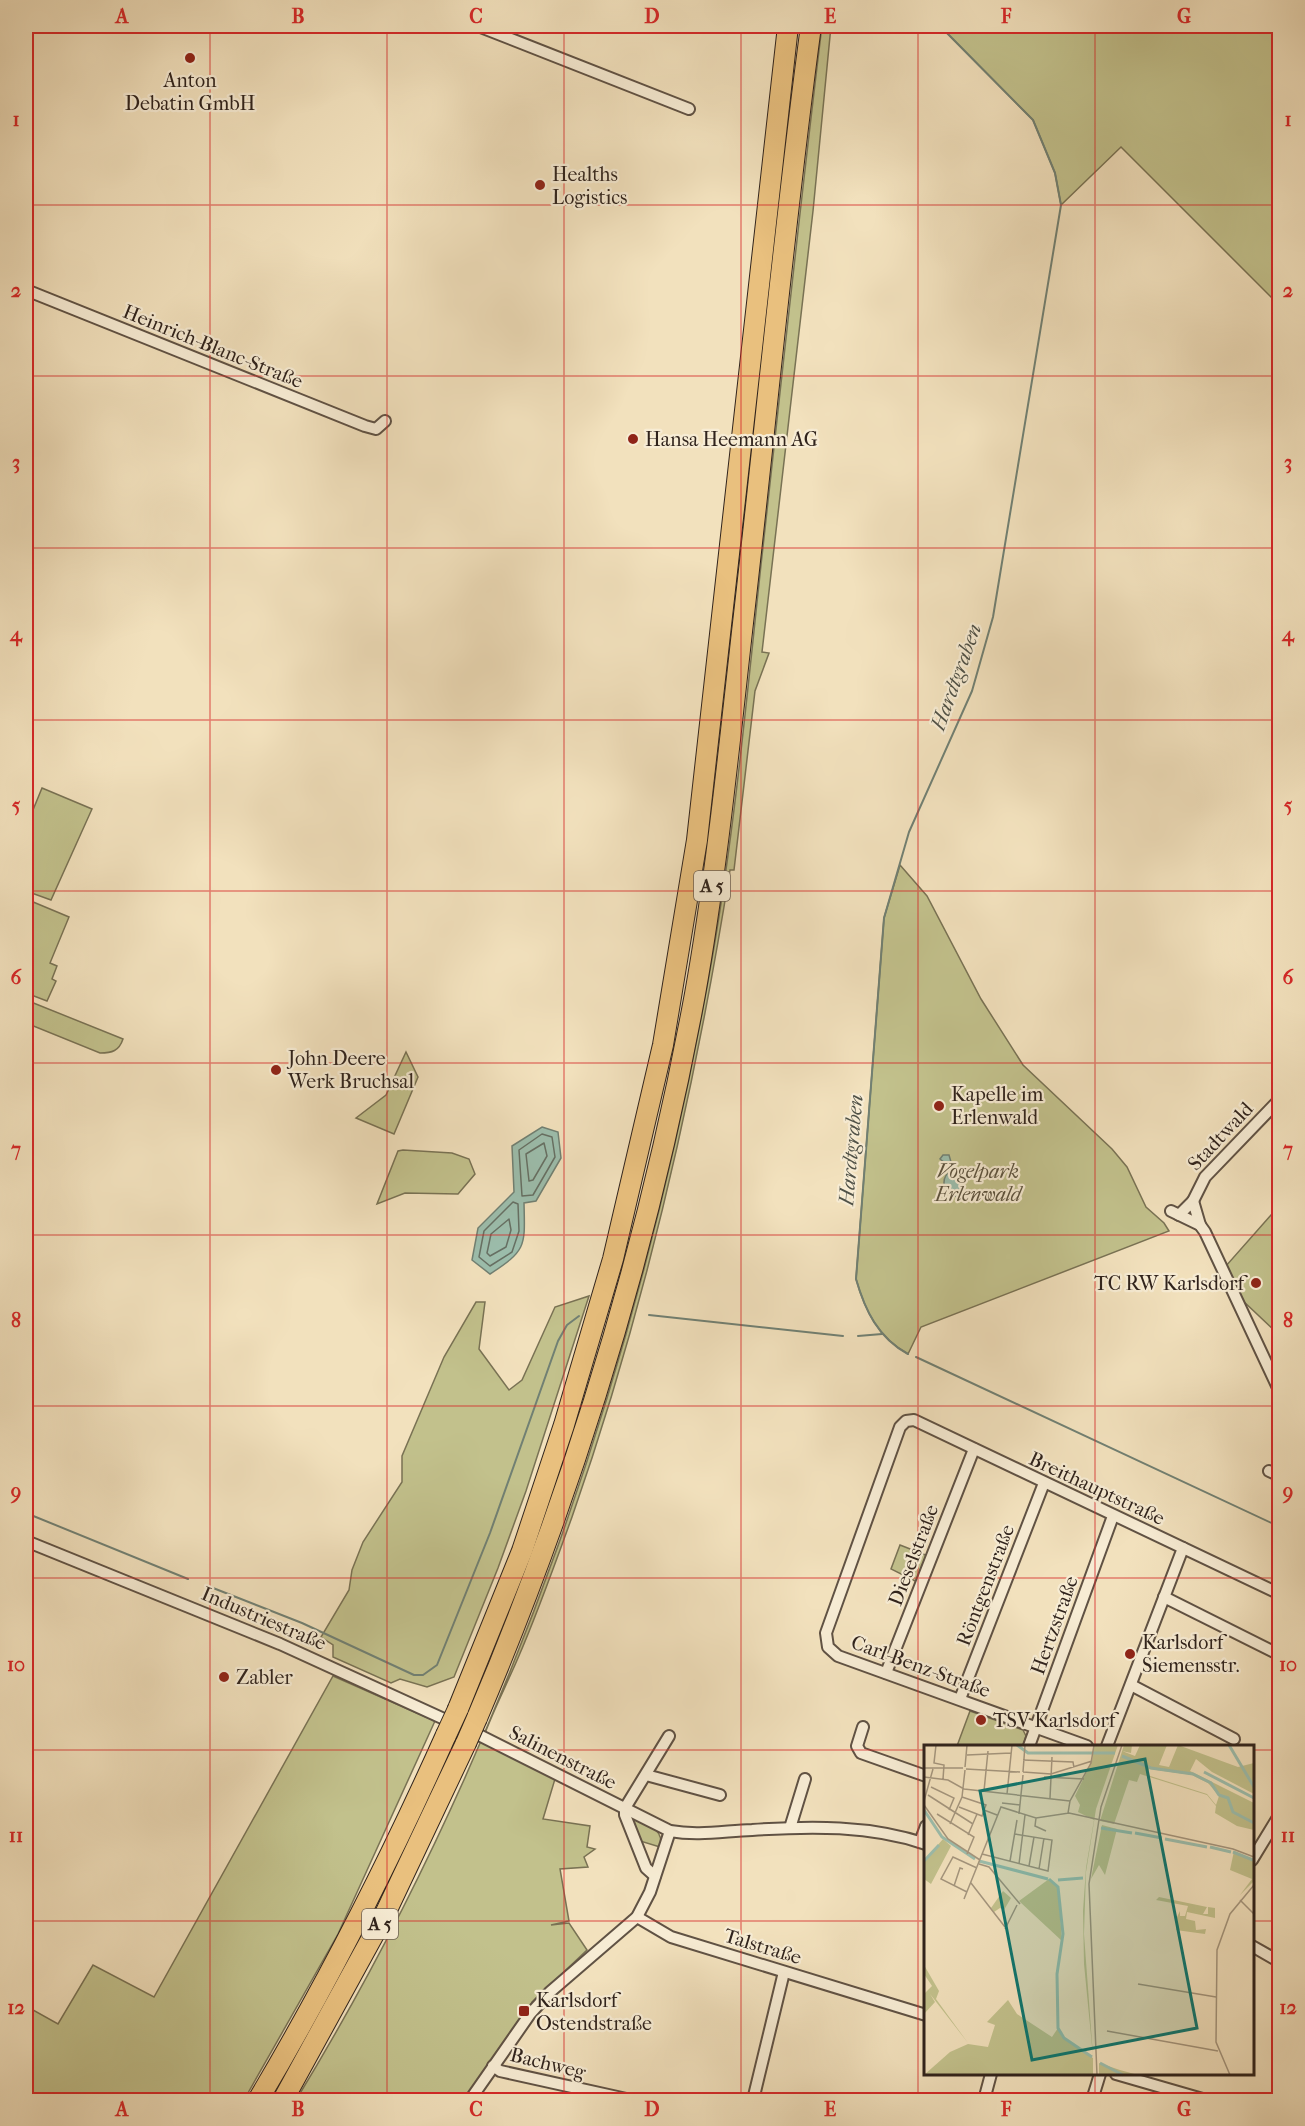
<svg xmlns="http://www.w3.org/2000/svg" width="1305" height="2126" font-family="'IM FELL French Canon',serif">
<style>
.green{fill:#c2c18c;stroke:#797254;stroke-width:1.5}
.water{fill:#9cbead;stroke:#718073;stroke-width:1.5}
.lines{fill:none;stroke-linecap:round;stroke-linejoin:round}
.shore{stroke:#667064;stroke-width:1.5}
.stream{stroke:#718073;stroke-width:2}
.minor-casing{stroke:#605244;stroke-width:14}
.motorway-casing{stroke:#30231c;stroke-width:22}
.minor{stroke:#f7ecd4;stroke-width:10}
.motorway{stroke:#e9c07e;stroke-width:20}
.motorway-bridge-casing{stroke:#30231c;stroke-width:22;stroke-linecap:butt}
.motorway-bridge{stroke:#e9c07e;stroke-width:20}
.grid{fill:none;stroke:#d62828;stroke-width:1.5;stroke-opacity:0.55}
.poi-dot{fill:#8f2418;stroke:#f7ecd4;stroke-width:2}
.labels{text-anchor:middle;stroke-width:4.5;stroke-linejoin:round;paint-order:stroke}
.shield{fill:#f7ecd4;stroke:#6c5f53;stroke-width:1.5}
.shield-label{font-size:18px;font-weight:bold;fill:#30231c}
.poi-label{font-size:20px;fill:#30231c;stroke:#f7ecd4;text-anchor:start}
.street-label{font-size:20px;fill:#30231c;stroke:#f7ecd4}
.park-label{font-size:20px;font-style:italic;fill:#5c523e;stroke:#f7ecd4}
.water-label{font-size:21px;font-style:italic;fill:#505248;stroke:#f7ecd4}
.inset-river{fill:none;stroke:#9cbead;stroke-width:3}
.inset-road{fill:none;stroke:#a4957d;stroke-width:1.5}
.view{fill:#0f766e;fill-opacity:0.15;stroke:#0f766e;stroke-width:3}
.inset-edge{fill:none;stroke:#30231c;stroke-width:3}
.neatline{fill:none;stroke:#d62828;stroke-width:2}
.grid-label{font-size:20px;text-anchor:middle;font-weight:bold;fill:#d62828}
</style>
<rect width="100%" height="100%" fill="#f2e1bd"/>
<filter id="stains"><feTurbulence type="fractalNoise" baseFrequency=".00333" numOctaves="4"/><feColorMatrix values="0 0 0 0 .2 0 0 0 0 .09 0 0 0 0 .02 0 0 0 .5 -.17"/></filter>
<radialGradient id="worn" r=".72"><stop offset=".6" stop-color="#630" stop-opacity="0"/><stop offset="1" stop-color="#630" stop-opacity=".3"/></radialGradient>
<g class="green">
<path d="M822 26H831L813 211 762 652 769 653 755 691 734 870H730C695 1090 646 1306 572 1517 555 1564 538 1612 518 1658 506 1686 492 1713 482 1741L555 1779 543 1819 590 1826 587 1847 595 1849 584 1857 588 1867 560 1869 569 1921 551 1925 569 1923 587 1950 532 2002 530 2014 470 2100H296C507 1754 644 1352 713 953 735 825 747 695 761 565 781 385 800 205 822 26Z"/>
<path d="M940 26H1279V305L1121 147 1061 205 1055 173 1033 120Z"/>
<path d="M42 788 92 809 51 900 26 891V827Z"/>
<path d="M900 865 927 896 981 999 1023 1065 1112 1149 1127 1167 1146 1207 1164 1223 1169 1231 921 1327 908 1354C878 1337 865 1311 856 1279L884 918Z"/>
<path d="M26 899 69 917 50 963 57 966 52 979 56 981 47 1001 26 993Z"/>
<path d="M26 1000 123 1039C119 1051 112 1053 100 1053L26 1023Z"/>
<path d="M406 1052 418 1077 394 1134 356 1118 386 1095Z"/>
<path d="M403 1150 452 1153 469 1159 475 1174 458 1194 405 1193 377 1204 398 1151Z"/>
<path d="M1279 1206 1280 1332 1278 1334 1240 1298 1225 1267Z"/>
<path d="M589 1296 526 1491 498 1568 454 1677 427 1687 400 1679 391 1683 333 1657V1645L321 1637 349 1590 352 1570 363 1542 402 1482V1456L444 1357 476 1302H485L479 1349 509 1390 522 1380 555 1307Z"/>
<path d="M900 1545 928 1556 917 1582 891 1569Z"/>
<path d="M333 1676 435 1721 338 1934 244 2100H26V2006L58 2024 93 1965 154 1997Z"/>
<path d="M970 1711 1023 1730 1026 1736 1023 1746H957Z"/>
<path d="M631 1818C646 1825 665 1828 660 1847L640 1841Z"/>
</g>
<g class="water">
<path d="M542 1127 558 1132 561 1158 536 1201 524 1203C525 1246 527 1250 490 1274L472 1260 478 1228 514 1192 512 1146Z"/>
<path d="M943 1155H949L955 1176 964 1186 959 1197C945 1196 939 1181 949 1172L946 1164 940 1159Z"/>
</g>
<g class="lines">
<g class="shore">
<path d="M542 1134 552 1137 555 1157 533 1195 522 1196 519 1150Z"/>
<path d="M544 1143 547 1156 533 1180 529 1181 526 1154Z"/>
<path d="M513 1202 518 1204 519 1231 512 1252 490 1266 479 1257 484 1231Z"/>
<path d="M509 1219 511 1230 506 1247 490 1256 487 1253 491 1234Z"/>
</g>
<g class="stream">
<path d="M649 1315 843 1336"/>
<path d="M858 1336 882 1334"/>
<path d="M908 1354C878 1338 865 1310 856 1279L884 918 909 832 972 691 993 617 1061 205 1055 173 1033 120 940 26"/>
<path d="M916 1357 1280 1527"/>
<path d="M26 1513 188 1579"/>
<path d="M208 1586 302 1623 414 1675H423L437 1665 490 1533 558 1341 567 1325 579 1316"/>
<path d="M26 2089 42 2100"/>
</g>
<g class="minor-casing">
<g id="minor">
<path d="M478 26 689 109"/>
<path d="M26 290 365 426 376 429 385 421"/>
<path d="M1193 1201 1205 1177 1280 1099"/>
<path d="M1171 1211 1200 1225 1205 1232 1280 1392"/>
<path d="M1179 1215 1193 1201 1200 1225"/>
<path d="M1269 1471 1280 1476"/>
<path d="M26 1541 280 1644 455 1724"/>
<path d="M1164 1597 1280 1655"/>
<path d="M886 1673 974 1449"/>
<path d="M1131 1685 1234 1739"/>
<path d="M960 1699 1044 1483"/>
<path d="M863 1727 857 1746 861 1753 926 1776"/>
<path d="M469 1730 670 1831C698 1836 724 1831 752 1830 810 1826 870 1825 926 1844"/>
<path d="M1029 1746 1113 1516"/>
<path d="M1087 1746 838 1656 828 1647 826 1633 900 1427 906 1421 914 1420 1280 1594"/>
<path d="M1107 1746 1183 1548"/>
<path d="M646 1775 720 1795"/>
<path d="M625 1808 669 1736"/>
<path d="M625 1808V1815L646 1868 655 1876"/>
<path d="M790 1828 805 1779"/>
<path d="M920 1842 926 1826"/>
<path d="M1252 1860 1280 1814"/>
<path d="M637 1917 671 1937 926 2015"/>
<path d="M1252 1946 1280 1962"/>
<path d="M493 2066 500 2071 631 2100"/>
<path d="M1116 2074 1206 2100"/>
<path d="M470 2100 530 2014 550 1992 637 1917 650 1892 670 1831"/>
<path d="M753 2100 784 1972"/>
<path d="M984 2100 991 2074"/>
<path d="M1092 2100 1100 2074"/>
</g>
</g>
<g class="motorway-casing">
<g id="motorway">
<path d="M458 1709 522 1551 564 1425 613 1259 663 1045 697 840 788 26"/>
<path d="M477 1718C576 1485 649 1243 695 994 717 871 729 747 743 623 766 424 784 224 811 26"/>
<path d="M258 2100C328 1982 390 1860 446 1735"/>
<path d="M283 2100 385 1914 466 1743"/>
</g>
</g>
<use href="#minor" class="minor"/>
<use href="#motorway" class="motorway"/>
<g class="motorway-bridge-casing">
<g id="motorway-bridge">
<path d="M446 1735 458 1709"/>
<path d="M466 1743 477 1718"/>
</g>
</g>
<use href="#motorway-bridge" class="motorway-bridge"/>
</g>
<path class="grid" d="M210 26V2100M387 26V2100M564 26V2100M741 26V2100M918 26V2100M1095 26V1746M26 205H1280M26 376H1280M26 548H1280M26 720H1280M26 891H1280M26 1063H1280M26 1235H1280M26 1406H1280M26 1578H1280M26 1750H926M1252 1750H1280M26 1921H926M1252 1921H1280M1095 2074V2100"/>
<g class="poi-dot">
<circle cx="190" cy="58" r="6"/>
<circle cx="540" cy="185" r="6"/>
<circle cx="633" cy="439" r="6"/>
<circle cx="276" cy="1070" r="6"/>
<circle cx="939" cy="1106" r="6"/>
<circle cx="1256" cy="1283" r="6"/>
<circle cx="1130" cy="1654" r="6"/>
<circle cx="224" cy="1677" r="6"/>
<circle cx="981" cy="1720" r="6"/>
<rect x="518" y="2005" width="12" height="12" rx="3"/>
</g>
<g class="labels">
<g class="shield">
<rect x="694" y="871" width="36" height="30" rx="4.5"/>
<rect x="362" y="1909" width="36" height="30" rx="4.5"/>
</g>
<g class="shield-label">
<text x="712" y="892">A 5</text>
<text x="380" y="1930">A 5</text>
</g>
<g class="poi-label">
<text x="190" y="87" text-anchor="middle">Anton<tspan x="190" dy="23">Debatin GmbH</tspan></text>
<text x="552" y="181">Healths<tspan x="552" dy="23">Logistics</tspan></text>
<text x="645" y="446">Hansa Heemann AG</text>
<text x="288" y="1065">John Deere<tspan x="288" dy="23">Werk Bruchsal</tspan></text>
<text x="951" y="1101">Kapelle im<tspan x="951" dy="23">Erlenwald</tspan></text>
<text x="1244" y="1290" text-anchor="end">TC RW Karlsdorf</text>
<text x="1142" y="1649">Karlsdorf<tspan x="1142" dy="23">Siemensstr.</tspan></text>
<text x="236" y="1684">Zabler</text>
<text x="993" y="1727">TSV Karlsdorf</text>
<text x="536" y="2007">Karlsdorf<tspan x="536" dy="23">Ostendstraße</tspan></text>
</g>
<g class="street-label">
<text transform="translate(213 346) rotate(22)" y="7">Heinrich-Blanc-Straße</text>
<text transform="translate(1220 1136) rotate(-47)" y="7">Stadtwald</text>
<text transform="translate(1097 1488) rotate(25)" y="7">Breithauptstraße</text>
<text transform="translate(913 1555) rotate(-69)" y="7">Dieselstraße</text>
<text transform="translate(985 1585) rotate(-69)" y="7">Röntgenstraße</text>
<text transform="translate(264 1618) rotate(23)" y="7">Industriestraße</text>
<text transform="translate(1054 1625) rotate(-70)" y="7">Hertzstraße</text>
<text transform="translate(921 1666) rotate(20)" y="7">Carl-Benz-Straße</text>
<text transform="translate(563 1757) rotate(27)" y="7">Salinenstraße</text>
<text transform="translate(763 1946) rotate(17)" y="7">Talstraße</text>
<text transform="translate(548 2063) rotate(14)" y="7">Bachweg</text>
</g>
<g class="park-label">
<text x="978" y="1178">Vogelpark<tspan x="978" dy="23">Erlenwald</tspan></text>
</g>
<g class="water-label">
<text transform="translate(956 677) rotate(-70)" y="7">Hardtgraben</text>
<text transform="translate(851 1150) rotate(-85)" y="7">Hardtgraben</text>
</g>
</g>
<g transform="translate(924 1745)">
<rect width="330" height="330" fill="#f2e1bd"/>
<path d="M170 0H194L172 64 162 127 160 189 169 311 160 219 159 166 162 123 170 75 154 67 156 60 151 51 168 16ZM200 0H208L207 8 198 6 211 11 216 0H243L235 20 245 22 254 0 314 22 330 18V49L288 27 272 14 266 26 330 58V85L313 81 291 68 292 61 283 50 216 29 213 37 205 35 190 79 176 76ZM225 24 268 30 284 38 295 51 292 60 283 49 223 30ZM178 80 193 84 181 130 175 120 167 134ZM19 94 27 101 7 139 0 134V116ZM310 106 330 115V136L316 150 328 134 306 125ZM125 134 134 142 138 196 95 156ZM79 146 87 153 80 165 76 163 70 167 67 163ZM235 152 283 162 279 169H284V162L291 163V173L263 167 262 174 271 176 272 185 282 184 281 189 252 185 253 172 256 166V171H261L264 161 232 155ZM0 220 15 246 12 254 44 298 6 249 11 257 0 269V249L8 241 0 229ZM84 255 93 269 128 292 134 283 140 293 169 313V330H0L26 307 44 299 64 302 71 280 63 277ZM175 318 196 325 214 330H175Z" fill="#c2c18c" fill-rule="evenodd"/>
<path class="inset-river" d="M93 0 104 8H191M305 0 330 42M198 11 227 23 269 29 287 38 295 50 304 53 309 67 330 78M280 27 330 53M0 65 18 92 51 114M177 83 208 88M211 88 238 93M241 94 283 102M286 102 307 107M309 107 329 115M0 116 15 100M55 116 124 134M125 134 134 142 139 189 133 229 134 283 140 293 168 312M134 135 159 133M176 318 199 330"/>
<path class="inset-road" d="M12 0 10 18 20 20 19 34M117 0H162M43 10 87 8M99 15 149 17 150 23M41 22 43 0M0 23H39M42 24 96 27M99 27 127 29 168 16M99 27 101 0M0 32 24 35 40 44 146 56M120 32 160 34M7 42 30 53 25 65M60 46 64 6M83 49 88 0M4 50 49 79M38 52 62 60 60 65M126 53 128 12M0 56 9 24M78 58 96 60M0 60 24 94 56 115M35 62 58 71 60 65 73 70M144 68 146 56 167 18 170 0M13 69 50 92 43 109M95 69 99 30M112 73 111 81 122 86M26 79 38 52 41 25M44 90 53 69M58 109 124 126 128 95 91 89M86 116 93 75M55 119 65 122 96 159M95 119 101 70M105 121 110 92M115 124 120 93M47 138 81 182M30 141 36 123 39 124M43 147 17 134 29 112 53 123M40 154 77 62 112 73 145 68 309 104 330 112M316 155 330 169M81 184 93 160M214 239 292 252M183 286 294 306M173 330 165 139 177 62 198 0M306 330 292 297 293 205 306 169 330 140"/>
<path class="view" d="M221 14 273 283 108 315 56 46Z"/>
<rect width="330" height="330" class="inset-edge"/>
</g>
<rect width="1305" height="2126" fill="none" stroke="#f2e1bd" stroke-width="66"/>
<rect x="33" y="33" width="1239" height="2060" class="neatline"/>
<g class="grid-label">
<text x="122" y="23">A</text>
<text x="298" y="23">B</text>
<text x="476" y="23">C</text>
<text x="652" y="23">D</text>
<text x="830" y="23">E</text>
<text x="1006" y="23">F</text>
<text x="1184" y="23">G</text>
<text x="16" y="126">1</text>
<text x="1288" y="126">1</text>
<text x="16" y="297">2</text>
<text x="1288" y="297">2</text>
<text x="16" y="469">3</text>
<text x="1288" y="469">3</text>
<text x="16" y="641">4</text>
<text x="1288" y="641">4</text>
<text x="16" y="812">5</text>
<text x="1288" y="812">5</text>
<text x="16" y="984">6</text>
<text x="1288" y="984">6</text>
<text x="16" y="1156">7</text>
<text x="1288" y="1156">7</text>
<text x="16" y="1327">8</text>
<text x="1288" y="1327">8</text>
<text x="16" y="1499">9</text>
<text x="1288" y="1499">9</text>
<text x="16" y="1671">10</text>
<text x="1288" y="1671">10</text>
<text x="16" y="1842">11</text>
<text x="1288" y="1842">11</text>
<text x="16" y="2014">12</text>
<text x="1288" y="2014">12</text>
<text x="122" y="2116">A</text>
<text x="298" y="2116">B</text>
<text x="476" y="2116">C</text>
<text x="652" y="2116">D</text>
<text x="830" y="2116">E</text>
<text x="1006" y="2116">F</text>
<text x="1184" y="2116">G</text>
</g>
<rect width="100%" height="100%" filter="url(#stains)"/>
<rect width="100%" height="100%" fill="url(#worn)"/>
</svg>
